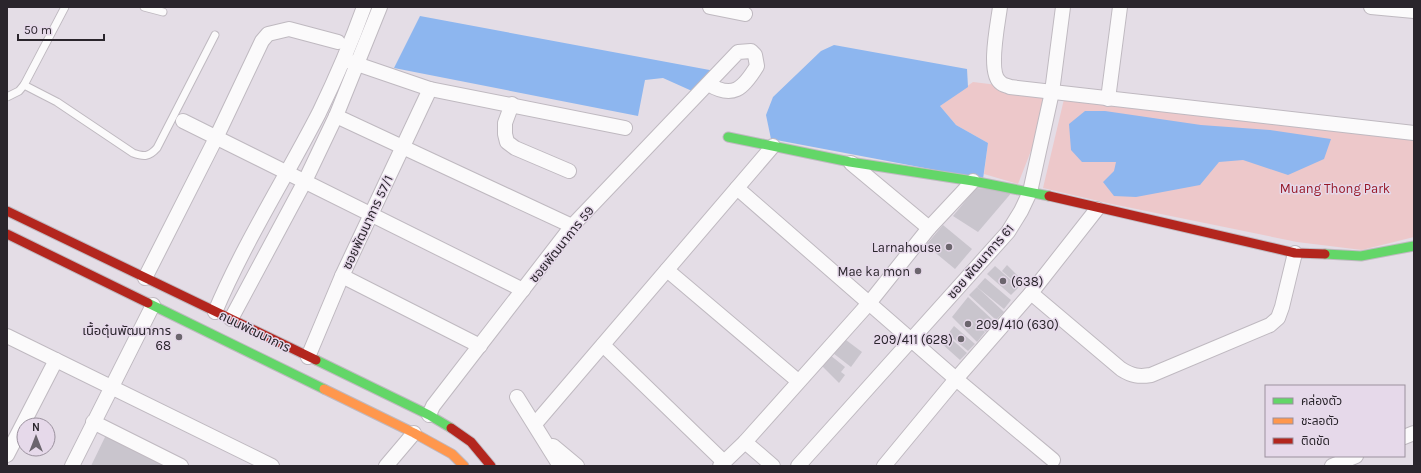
<svg xmlns="http://www.w3.org/2000/svg" width="1421" height="473" font-family="Karla,'Noto Sans Thai',sans-serif">
<style>
.green{fill:#edc8ca}
.water{fill:#8db6ef}
.building{fill:#c9c5cd}
.lines{fill:none;stroke-linecap:round;stroke-linejoin:round}
.lane-casing{stroke:#bfb9c0;stroke-width:9}
.street-casing{stroke:#bfb9c0;stroke-width:16}
.fast-casing{stroke:#bfb9c0;stroke-width:11}
.slow-casing{stroke:#bfb9c0;stroke-width:11}
.jam-casing{stroke:#bfb9c0;stroke-width:11}
.lane{stroke:#fbfafb;stroke-width:7}
.street{stroke:#fbfafb;stroke-width:14}
.fast{stroke:#63d668;stroke-width:9}
.slow{stroke:#ff974d;stroke-width:9}
.jam{stroke:#b3261e;stroke-width:9}
.poi-dot{fill:#6b656d;stroke:#e6d9ea;stroke-width:1.5}
.labels{text-anchor:middle;stroke-width:3;stroke-linejoin:round;paint-order:stroke}
.park-label{font-size:13px;fill:#971928;stroke:#e6d9ea}
.street-label{font-size:13px;fill:#2a252c;stroke:#e6d9ea}
.poi-label{font-size:13px;fill:#2a252c;stroke:#e6d9ea;text-anchor:end}
</style>
<rect width="100%" height="100%" fill="#e4dde6"/>
<g class="green">
<path d="M973 82 1054 92 1018 184 984 174 988 143 956 125 940 106Z"/>
<path d="M1065 95 1414 138V237L1362 250 1297 242 1107 203 1043 188Z"/>
</g>
<g class="water">
<path d="M420 16 715 71 692 91 663 78 645 80 638 116 394 68Z"/>
<path d="M834 45 967 69 968 87 940 106 956 125 988 143 983 179 771 139 766 115 773 97 821 51Z"/>
<path d="M1085 111H1105L1201 125 1270 130 1331 139 1324 159 1288 175 1243 160 1219 162 1200 185 1136 197 1114 196 1103 182 1114 171 1116 162H1082L1071 150 1069 124Z"/>
</g>
<g class="building">
<path d="M976 188 1013 191 978 232 953 216Z"/>
<path d="M943 225 972 249 955 269 926 245Z"/>
<path d="M1007 265 1023 281 1019 286 1002 271Z"/>
<path d="M995 266 1019 287 1011 295 987 274Z"/>
<path d="M985 278 1011 300 1004 309 977 287Z"/>
<path d="M977 287 1004 312 996 320 969 295Z"/>
<path d="M968 297 995 322 986 332 972 319 985 332 977 342 952 317Z"/>
<path d="M954 326 975 344 968 351 948 334Z"/>
<path d="M947 335 967 353 960 360 941 343Z"/>
<path d="M846 340 862 352 851 367 833 353Z"/>
<path d="M830 355 845 367 841 372 845 375 839 383 821 365Z"/>
<path d="M106 435 170 466H91Z"/>
</g>
<g class="lines">
<g class="lane-casing">
<g id="lane">
<path d="M144 7 163 12"/>
<path d="M24 85 65 7"/>
<path d="M7 97 19 91 24 85 57 102 133 153C144 157 149 157 157 148L215 35"/>
</g>
</g>
<g class="street-casing">
<g id="street">
<path d="M710 7 745 14"/>
<path d="M1000 7C998 23 987 74 1001 83 1003 85 1008 86 1010 87L1414 133"/>
<path d="M1371 7 1414 11"/>
<path d="M348 61 430 89 625 128"/>
<path d="M1108 99 1120 7"/>
<path d="M512 104 505 123V134L507 142 515 148 569 171"/>
<path d="M336 116 572 226"/>
<path d="M183 121 523 290"/>
<path d="M851 163 929 228"/>
<path d="M737 188 956 379 1053 460"/>
<path d="M667 270 798 381"/>
<path d="M342 276 480 346"/>
<path d="M145 278 216 138 262 41 268 34 289 29 338 42"/>
<path d="M1031 293 1121 369C1132 376 1139 377 1151 375L1270 325 1278 318 1282 307 1295 253"/>
<path d="M215 312C244 243 285 179 319 113 336 78 351 43 364 7"/>
<path d="M231 319 305 181 336 116 380 7"/>
<path d="M7 336 272 466"/>
<path d="M603 345 724 462"/>
<path d="M308 357 342 276 430 89"/>
<path d="M517 397 560 466"/>
<path d="M429 415 433 406 572 226 738 52 751 51 755 55 757 66C743 89 733 99 708 84"/>
<path d="M93 422 181 466"/>
<path d="M535 424 773 146"/>
<path d="M1404 437 1414 433"/>
<path d="M745 442 773 466"/>
<path d="M553 446 577 466"/>
<path d="M7 455 56 360"/>
<path d="M72 466 153 305"/>
<path d="M386 466 414 433"/>
<path d="M720 466 745 442 870 302 929 228 973 181"/>
<path d="M798 466 1008 232 1021 211 1030 192 1052 92 1063 7"/>
<path d="M884 466 956 379 1031 293 1097 209"/>
<path d="M1332 466 1356 456"/>
</g>
</g>
<g class="fast-casing">
<g id="fast">
<path d="M728 137 850 162 973 181 1049 196"/>
<path d="M1325 254 1361 256 1414 246"/>
<path d="M148 303 324 389"/>
<path d="M316 360 429 415 451 428"/>
</g>
</g>
<g class="slow-casing">
<path id="slow" d="M324 389 414 433 452 454 464 466"/>
</g>
<g class="jam-casing">
<g id="jam">
<path d="M1049 196 1295 253 1325 254"/>
<path d="M7 211 316 360"/>
<path d="M7 234 148 303"/>
<path d="M451 428 471 442 491 466"/>
</g>
</g>
<use href="#lane" class="lane"/>
<use href="#street" class="street"/>
<use href="#fast" class="fast"/>
<use href="#slow" class="slow"/>
<use href="#jam" class="jam"/>
</g>
<g class="poi-dot">
<circle cx="949" cy="247" r="4"/>
<circle cx="918" cy="271" r="4"/>
<circle cx="1003" cy="281" r="4"/>
<circle cx="968" cy="324" r="4"/>
<circle cx="179" cy="337" r="4"/>
<circle cx="961" cy="339" r="4"/>
</g>
<g class="labels">
<g class="park-label">
<text x="1335" y="193">Muang Thong Park</text>
</g>
<g class="street-label">
<text transform="translate(367 222) rotate(-65)" y="5">ซอยพัฒนาการ 57/1</text>
<text transform="translate(561 244) rotate(-51)" y="5">ซอยพัฒนาการ 59</text>
<text transform="translate(980 261) rotate(-49)" y="5">ซอย พัฒนาการ 61</text>
<text transform="translate(255 331) rotate(26)" y="5">ถนนพัฒนาการ</text>
</g>
<g class="poi-label">
<text x="941" y="252">Larnahouse</text>
<text x="910" y="276">Mae ka mon</text>
<text x="1011" y="286" text-anchor="start">(638)</text>
<text x="976" y="329" text-anchor="start">209/410 (630)</text>
<text x="171" y="335">เนื้อตุ๋นพัฒนาการ<tspan x="171" dy="15">68</tspan></text>
<text x="953" y="344">209/411 (628)</text>
</g>
</g>
<rect width="1421" height="473" fill="none" stroke="#2a252c" stroke-width="16"/>
<rect x="1265" y="385" width="140" height="72" fill="#e6d9ea" stroke="#9b919e"/>
<rect x="1273" y="398" width="20" height="6" fill="#63d668" stroke="#9b919e"/>
<text x="1301" y="405" font-size="12" fill="#2a252c">คล่องตัว</text>
<rect x="1273" y="418" width="20" height="6" fill="#ff974d" stroke="#9b919e"/>
<text x="1301" y="425" font-size="12" fill="#2a252c">ชะลอตัว</text>
<rect x="1273" y="438" width="20" height="6" fill="#b3261e" stroke="#9b919e"/>
<text x="1301" y="445" font-size="12" fill="#2a252c">ติดขัด</text>
<g transform="translate(36 437)"><circle r="19" fill="#e6d9ea" stroke="#9b919e"/>
<path d="M0-3L7 15L0 10L-7 15Z" fill="#6b656d"/>
<text y="-6" font-size="11" font-weight="bold" text-anchor="middle" fill="#2a252c">N</text>
</g>
<path d="M18 34v6h86v-6" fill="none" stroke="#2a252c" stroke-width="2"/>
<text x="24" y="34" font-size="12" fill="#2a252c" stroke="#e6d9ea" stroke-width="3" paint-order="stroke">50 m</text>
</svg>
